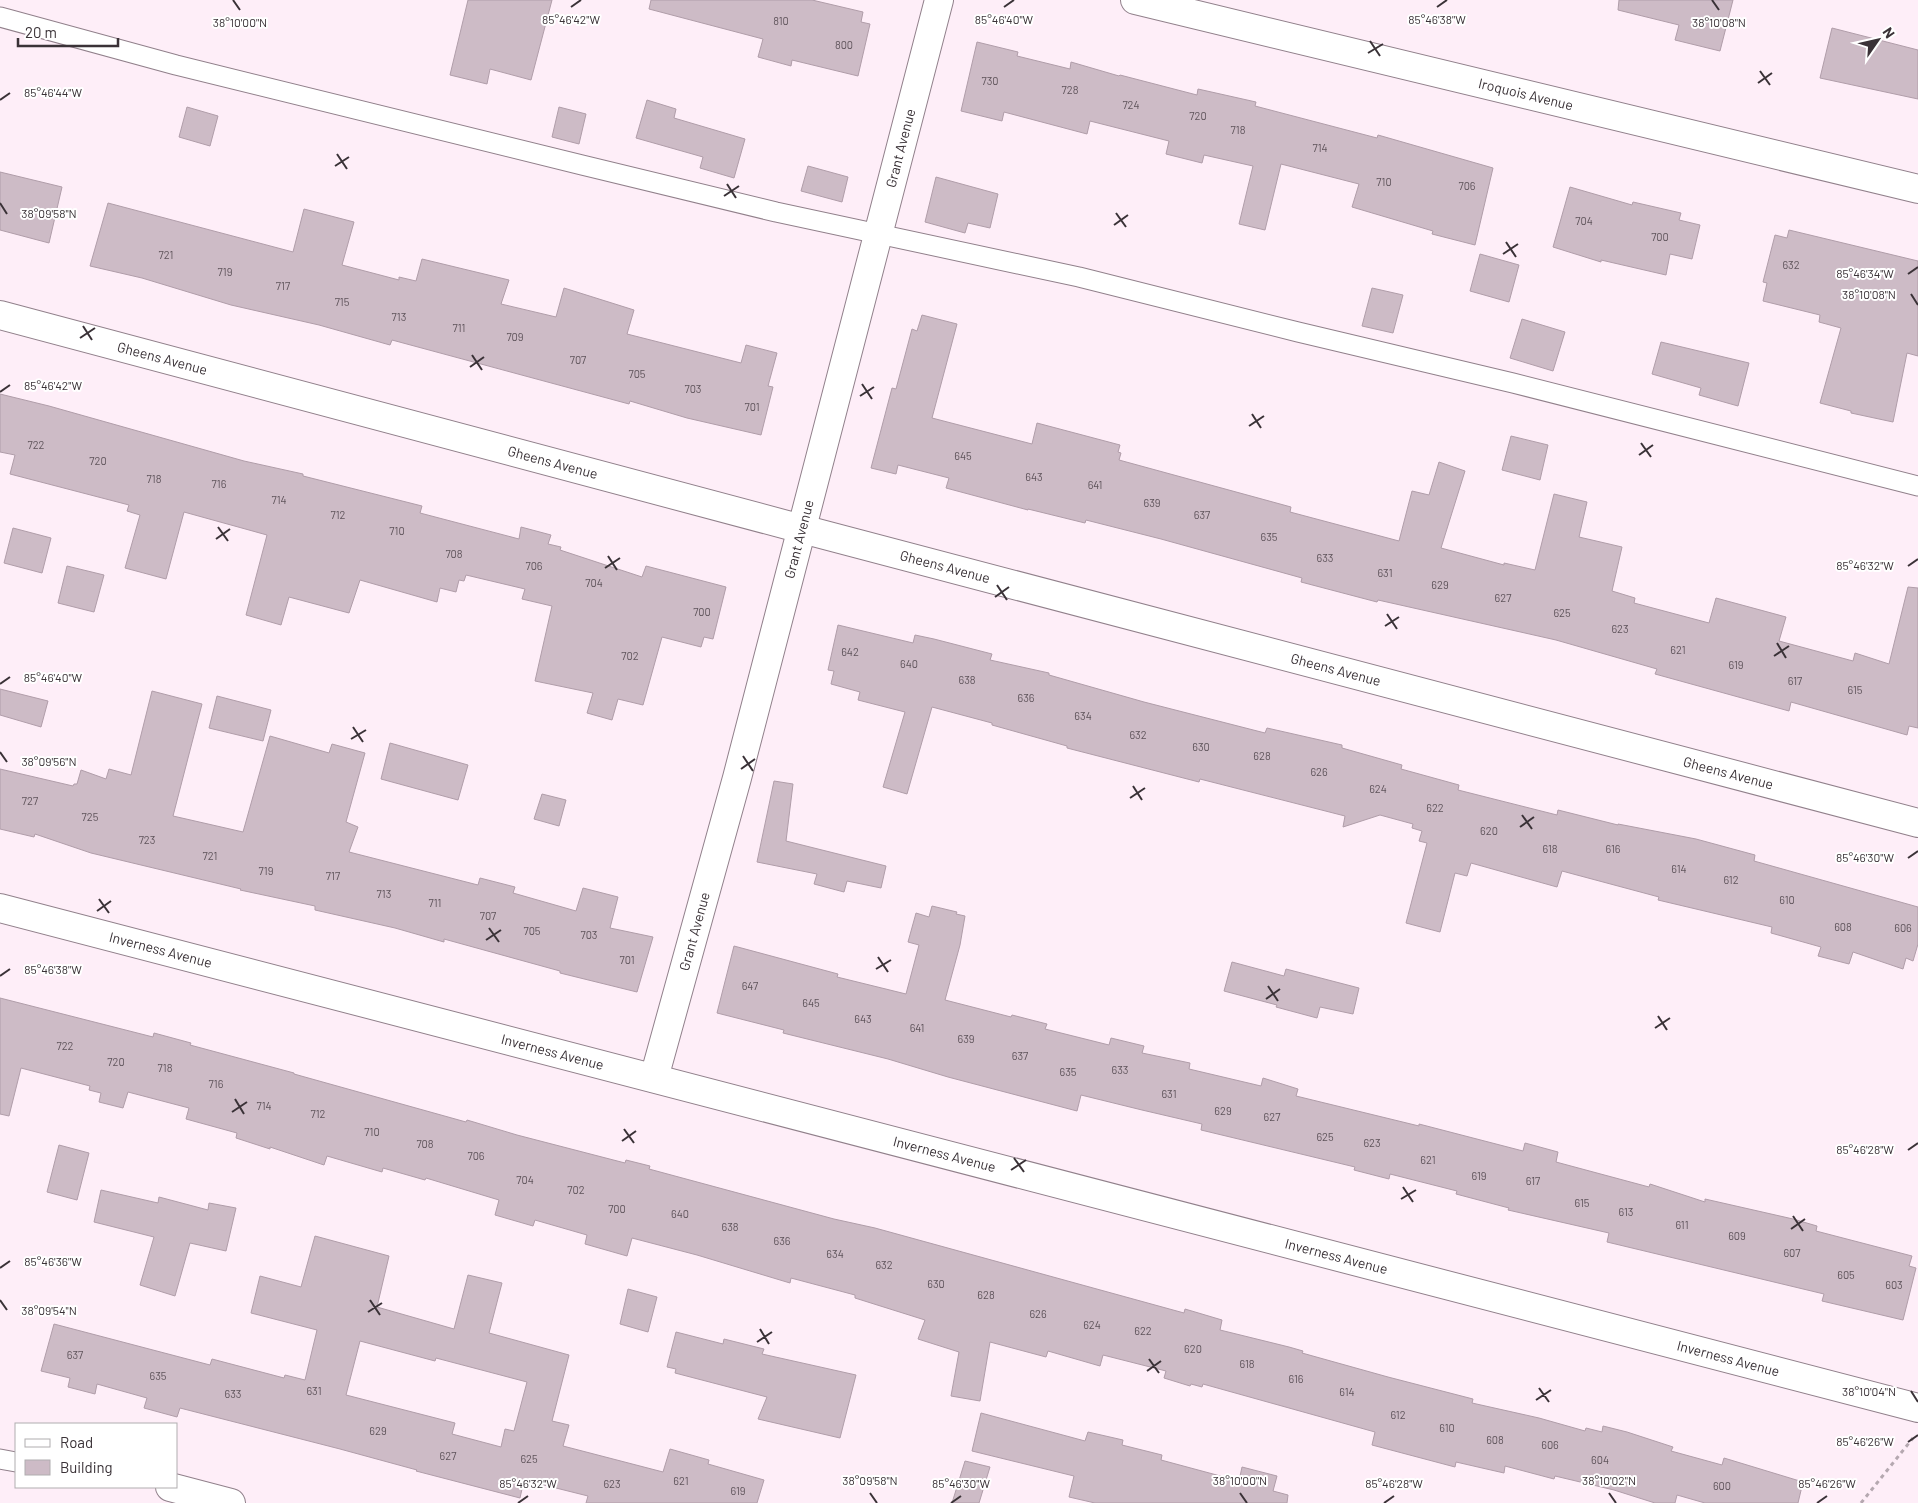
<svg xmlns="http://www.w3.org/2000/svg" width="1918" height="1503" font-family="Barlow,sans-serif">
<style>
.building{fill:#cdbbc6;stroke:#b09da9;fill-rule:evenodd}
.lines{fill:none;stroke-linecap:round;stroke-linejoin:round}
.lane-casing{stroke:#91808b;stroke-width:21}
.street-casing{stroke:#91808b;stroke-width:30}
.path{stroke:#b5a8b0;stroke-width:3;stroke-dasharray:4 4;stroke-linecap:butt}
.lane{stroke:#fff;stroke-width:19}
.street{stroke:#fff;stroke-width:28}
.ticks{fill:none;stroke:#3a3237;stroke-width:2}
.labels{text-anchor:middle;stroke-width:4;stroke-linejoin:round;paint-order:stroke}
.number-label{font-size:11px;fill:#5f545b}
.street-label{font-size:14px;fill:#3a3237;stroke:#fff}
.ticks-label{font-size:12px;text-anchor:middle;fill:#3a3237;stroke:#fff;stroke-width:4;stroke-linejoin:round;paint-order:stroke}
</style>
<rect width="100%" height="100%" fill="#feeef8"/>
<g class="building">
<path d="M468 0H552L531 80 490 69 487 84 450 75Z"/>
<path d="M651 0H812L863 12 861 22 870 24 858 76 792 60 791 66 758 57 763 39 649 9Z"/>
<path d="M1619 0H1733L1720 51 1675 40 1679 25 1618 10Z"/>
<path d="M1832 28 1918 50V99L1820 78Z"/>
<path d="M977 42 1018 52 1017 56 1070 69 1071 62 1119 76 1120 75 1197 95 1198 89 1256 102 1255 106 1377 138 1378 135 1493 168 1475 245 1432 234 1433 231 1352 207 1359 184 1281 164 1265 230 1239 224 1253 166 1204 155 1202 163 1166 154 1169 141 1090 121 1087 134 1004 112 1002 121 961 111Z"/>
<path d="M647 100 676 109 674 118 745 139 734 178 700 168 703 157 636 138Z"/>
<path d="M187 107 218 116 210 146 179 137Z"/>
<path d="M559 107 586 114 579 144 552 137Z"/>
<path d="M808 166 848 177 842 202 801 191Z"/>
<path d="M0 172 62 187 49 243 0 230Z"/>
<path d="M936 177 998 194 990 228 968 223 965 233 925 222Z"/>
<path d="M1570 187 1632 205 1633 202 1681 213 1679 220 1700 225 1692 259 1670 254 1666 275 1601 260V262L1553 247Z"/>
<path d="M108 203 293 252 304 209 354 222 342 265 399 280V277L416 281 422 259 509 280 501 304 556 317 564 288 634 310 627 334 741 363 746 345 777 353 768 386 773 387 761 435 687 418 630 401 629 404 392 340 390 345 319 325 231 305 142 278 90 266Z"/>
<path d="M1789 230 1918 261V356L1907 353 1893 422 1851 413V411L1820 403 1841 328 1819 322 1820 315 1763 301 1767 283 1763 282 1775 235 1787 238Z"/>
<path d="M1480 254 1519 265 1509 302 1470 291Z"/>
<path d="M1372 288 1403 295 1393 333 1362 326Z"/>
<path d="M922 315 957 324 932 418 1032 444 1037 423 1120 445 1118 452 1121 453 1119 460 1291 507 1290 512 1399 541 1412 491 1429 495 1439 462 1465 471 1441 548 1504 565V563L1535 570 1554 494 1587 502 1579 537 1622 547 1612 591 1635 598 1634 603 1709 623 1716 598 1786 617 1779 641 1853 661 1855 653 1889 664 1908 587 1918 588V728L1909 726 1907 735 1791 702 1789 711 1655 674 1657 669 1556 640 1378 600 1377 602 1301 582 1302 578 1161 539 1086 520 1085 523 1028 509V510L946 488 949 478 898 465 896 474 871 468 892 388 896 389 912 329 917 331Z"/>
<path d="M1522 319 1565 332 1553 371 1510 358Z"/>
<path d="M1661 342 1749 363 1738 406 1699 395 1701 388 1652 374Z"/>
<path d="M0 394 49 406 244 461 303 474V476L422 506 420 513 519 539 521 527 551 535 548 544 561 547 560 550 642 577 646 566 726 587 713 639 704 637 701 647 662 637 643 705 618 699 612 720 587 713 593 693 535 681 552 606 522 599 525 589 466 575 464 581 459 580 456 592 440 588 437 602 360 580 349 613 289 597 281 625 246 615 267 535 184 512 166 579 125 568 140 515 127 511 129 505 10 474 15 455 0 452Z"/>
<path d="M1511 436 1548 445 1540 480 1502 470Z"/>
<path d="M13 528 51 538 42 573 4 563Z"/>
<path d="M67 566 104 575 94 612 58 603Z"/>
<path d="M838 625 913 643 915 635 934 639 992 654 990 660 1049 673V675L1144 702 1265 733 1267 728 1342 745V748L1402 765 1401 769 1459 785 1458 790 1557 815 1558 810 1618 825V824L1696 839 1755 855 1754 861 1918 907V944L1913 961 1906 958 1903 969 1853 952 1849 964 1818 956 1821 947 1771 933 1772 927 1658 900 1659 897 1562 871 1557 887 1471 863 1467 876 1455 873 1440 932 1406 923 1427 843 1419 841 1422 831 1412 828 1413 824 1380 815 1343 827 1345 816 1200 779 1199 782 1067 748V746L992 725V723L932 707 907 794 883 787 905 712 858 700 860 692 831 684 834 671 828 670Z"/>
<path d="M0 689 48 701 41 727 0 715Z"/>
<path d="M152 691 202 704 173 816 243 832 270 736 329 753 332 744 365 753 346 822 358 827 349 852 478 885 480 878 515 887 513 893 576 911 583 888 618 897 610 928 653 937 637 992 560 973V971L444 939V942L395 928 315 910V906L240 890 241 889 91 853 35 834 34 837 0 829V769L73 786 74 784H77L81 770 106 779 109 769 131 775Z"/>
<path d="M217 696 271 710 263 741 209 728Z"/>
<path d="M390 743 468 765 458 800 381 779Z"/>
<path d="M774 781 793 784 786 841 886 866 881 888 847 881 844 892 814 884 817 874 757 862Z"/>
<path d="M542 794 566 800 559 826 534 819Z"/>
<path d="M932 906 957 912 956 914 965 916 960 945 945 1000 1011 1017 1012 1015 1047 1024 1045 1029 1109 1045 1111 1038 1144 1046 1142 1053 1190 1063 1189 1069 1261 1086 1263 1078 1298 1089 1296 1096 1419 1126V1124L1523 1151 1525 1143 1558 1152 1556 1162 1649 1187 1650 1184 1705 1202V1199L1793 1219 1817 1226 1816 1231 1912 1256 1909 1266 1916 1268 1903 1320 1822 1301 1824 1294 1607 1242 1609 1233 1508 1210 1509 1208 1456 1194 1457 1191 1390 1174 1389 1179 1354 1170 1355 1167 1201 1130 1202 1124 1142 1110 1081 1095 1077 1111 948 1077 888 1059 783 1033 784 1030 717 1013 734 946 838 974 837 977 906 994 919 945 908 942 916 913 929 917Z"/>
<path d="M1232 962 1284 976 1286 969 1359 988 1353 1014 1320 1007 1317 1018 1276 1007 1277 1005 1224 991Z"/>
<path d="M0 998 153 1037 154 1033 191 1043 190 1045 294 1073V1074L466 1122 467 1120 517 1135 625 1163 626 1160 650 1166 649 1169 834 1219 875 1228 1184 1313 1185 1309 1222 1320 1220 1330 1289 1347 1303 1351 1302 1353 1388 1377 1473 1399 1472 1403 1539 1418 1585 1431 1586 1428 1602 1432 1603 1426 1627 1432 1673 1447 1671 1451 1722 1465 1724 1458 1803 1482 1798 1503H1705L1677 1495 1675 1503H1655L1614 1490 1555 1476 1554 1479 1505 1466 1504 1473 1456 1462 1455 1467 1372 1445 1375 1432 1203 1384 1202 1387 1191 1384 1190 1386 1164 1378 1166 1371 1103 1355 1100 1366 1048 1351 1046 1357 990 1342 980 1401 951 1396 959 1352 918 1339 925 1320 855 1298V1295L791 1278 790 1283 697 1255 632 1238 627 1256 585 1244 587 1235 535 1220 533 1226 495 1215 499 1200 426 1178 425 1180 383 1168 382 1172 327 1156 324 1165 270 1147V1149L236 1138 237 1133 186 1119 189 1108 128 1092 123 1108 99 1102 101 1093 89 1090 90 1086 21 1068 9 1116 0 1114Z"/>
<path d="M59 1145 89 1153 77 1200 47 1192Z"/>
<path d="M101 1190 158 1203 159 1197 208 1210 209 1203 236 1208 226 1251 190 1243 175 1296 140 1285 154 1237 94 1222Z"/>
<path d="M315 1236 389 1256 377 1307 454 1329 468 1275 502 1283 489 1333 569 1355 552 1421 569 1425 563 1446 663 1472 670 1449 709 1460 708 1464 764 1480 757 1503H586L588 1496 524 1480 520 1498 416 1471 417 1470 340 1449 180 1408 177 1417 144 1408 147 1398 97 1384 95 1394 68 1387 70 1378 41 1371 54 1324 210 1365 212 1359 284 1378 285 1375 305 1380 317 1330 251 1313 260 1276 301 1287ZM360 1341 435 1361 436 1358 527 1382 514 1431 505 1429 501 1447 452 1434 455 1423 346 1395Z"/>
<path d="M628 1289 657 1297 648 1332 620 1324Z"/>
<path d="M676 1332 723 1344 724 1339 764 1349 762 1354 856 1375 840 1438 758 1419 767 1397 675 1373 676 1369 667 1367Z"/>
<path d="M981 1413 1085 1441 1088 1432 1123 1440 1122 1445 1162 1455 1161 1460 1239 1481 1242 1467 1277 1476 1273 1491 1288 1495 1287 1503H1095L1069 1497 1074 1476 972 1451Z"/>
<path d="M965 1461 990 1467 979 1503H952Z"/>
</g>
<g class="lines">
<g class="lane-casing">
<g id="lane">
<path d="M0 17 176 65 582 165 776 212 1079 277 1298 332 1513 383 1918 486"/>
<path d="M0 1459 16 1462"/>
</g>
</g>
<g class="street-casing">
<g id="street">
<path id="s1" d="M1135 0 1918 189"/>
<path id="s2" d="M0 315 802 529 1918 823"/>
<path id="s3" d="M0 908 1918 1408"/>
<path id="s4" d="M654 1078 737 778 939 0"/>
<path d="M170 1487 231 1503"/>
</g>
</g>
<path class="path" d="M1861 1503 1913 1438"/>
<use href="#lane" class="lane"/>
<use href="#street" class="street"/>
</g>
<path class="ticks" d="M233 0 240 10M1712 0 1719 10M571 7 581 0M1004 7 1014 0M1437 7 1447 0M1370 41 1380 56M1368 53 1383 44M1760 71 1770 85M1758 83 1772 73M0 100 10 93M337 154 347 169M335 166 349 157M727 184 736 198M724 196 739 186M0 203 7 214M1116 213 1126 227M1114 225 1128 215M1506 242 1516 257M1503 254 1518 244M1908 274 1918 267M1911 294 1918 305M83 326 92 340M80 338 95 328M472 355 482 370M470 367 484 357M862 384 872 399M0 392 10 385M860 396 874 387M1252 414 1261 428M1249 426 1264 416M1641 443 1651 457M1639 455 1653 445M218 527 228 541M216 539 230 529M608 556 617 570M1908 566 1918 559M605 568 620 558M997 585 1007 600M995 597 1009 587M1387 614 1397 629M1385 626 1399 617M1777 643 1786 658M1774 656 1789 646M0 684 10 677M353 727 363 742M351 739 366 730M0 752 7 762M743 756 753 771M741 769 755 759M1133 786 1142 800M1130 798 1145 788M1522 815 1532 829M1520 827 1534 817M1908 858 1918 851M99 899 109 913M97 911 111 901M489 928 499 942M486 940 501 930M878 957 888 972M876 969 891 960M0 976 10 969M1268 986 1278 1001M1266 999 1280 989M1658 1016 1667 1030M1655 1028 1670 1018M235 1099 244 1114M232 1112 247 1102M624 1129 634 1143M622 1141 636 1131M1908 1150 1918 1143M1014 1158 1024 1172M1011 1170 1026 1160M1403 1187 1413 1202M1401 1199 1416 1190M1793 1216 1803 1231M1791 1229 1805 1219M0 1268 10 1261M0 1300 7 1310M370 1300 380 1315M368 1312 382 1303M760 1329 769 1344M757 1342 772 1332M1149 1359 1159 1373M1147 1371 1161 1361M1539 1388 1549 1402M1911 1391 1918 1402M1536 1400 1551 1390M1908 1442 1918 1435M870 1493 877 1503M1240 1493 1247 1503M1609 1493 1616 1503M518 1503 528 1496M951 1503 961 1496M1384 1503 1394 1496M1817 1503 1827 1496"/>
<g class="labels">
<g class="number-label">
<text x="781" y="25">810</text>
<text x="844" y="49">800</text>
<text x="990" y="85">730</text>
<text x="1070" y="94">728</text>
<text x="1131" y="109">724</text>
<text x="1198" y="120">720</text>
<text x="1238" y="134">718</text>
<text x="1320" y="152">714</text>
<text x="1384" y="186">710</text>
<text x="1467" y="190">706</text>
<text x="1584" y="225">704</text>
<text x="1660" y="241">700</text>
<text x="166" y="259">721</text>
<text x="1791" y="269">632</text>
<text x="225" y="276">719</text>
<text x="283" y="290">717</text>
<text x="342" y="306">715</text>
<text x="399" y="321">713</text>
<text x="459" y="332">711</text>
<text x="515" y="341">709</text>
<text x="578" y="364">707</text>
<text x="637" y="378">705</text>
<text x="693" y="393">703</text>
<text x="752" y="411">701</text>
<text x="36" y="449">722</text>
<text x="963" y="460">645</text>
<text x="98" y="465">720</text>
<text x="1034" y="481">643</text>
<text x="154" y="483">718</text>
<text x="219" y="488">716</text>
<text x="1095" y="489">641</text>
<text x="279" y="504">714</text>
<text x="1152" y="507">639</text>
<text x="338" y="519">712</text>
<text x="1202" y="519">637</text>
<text x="397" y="535">710</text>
<text x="1269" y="541">635</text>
<text x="454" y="558">708</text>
<text x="1325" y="562">633</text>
<text x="534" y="570">706</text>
<text x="1385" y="577">631</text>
<text x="594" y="587">704</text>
<text x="1440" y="589">629</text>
<text x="1503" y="602">627</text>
<text x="702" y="616">700</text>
<text x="1562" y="617">625</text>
<text x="1620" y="633">623</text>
<text x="1678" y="654">621</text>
<text x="850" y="656">642</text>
<text x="630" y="660">702</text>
<text x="909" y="668">640</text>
<text x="1736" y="669">619</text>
<text x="967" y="684">638</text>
<text x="1795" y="685">617</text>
<text x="1855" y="694">615</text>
<text x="1026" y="702">636</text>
<text x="1083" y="720">634</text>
<text x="1138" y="739">632</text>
<text x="1201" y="751">630</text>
<text x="1262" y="760">628</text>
<text x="1319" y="776">626</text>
<text x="1378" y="793">624</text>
<text x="30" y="805">727</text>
<text x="1435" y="812">622</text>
<text x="90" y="821">725</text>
<text x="1489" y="835">620</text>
<text x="147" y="844">723</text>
<text x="1550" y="853">618</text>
<text x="1613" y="853">616</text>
<text x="210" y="860">721</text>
<text x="1679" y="873">614</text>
<text x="266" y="875">719</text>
<text x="333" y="880">717</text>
<text x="1731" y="884">612</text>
<text x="384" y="898">713</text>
<text x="1787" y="904">610</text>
<text x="435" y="907">711</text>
<text x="488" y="920">707</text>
<text x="1843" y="931">608</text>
<text x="1903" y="932">606</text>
<text x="532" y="935">705</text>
<text x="589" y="939">703</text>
<text x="627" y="964">701</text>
<text x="750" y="990">647</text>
<text x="811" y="1007">645</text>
<text x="863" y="1023">643</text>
<text x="917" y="1032">641</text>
<text x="966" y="1043">639</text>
<text x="65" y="1050">722</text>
<text x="1020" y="1060">637</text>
<text x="116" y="1066">720</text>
<text x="165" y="1072">718</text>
<text x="1120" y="1074">633</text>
<text x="1068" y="1076">635</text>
<text x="216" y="1088">716</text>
<text x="1169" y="1098">631</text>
<text x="264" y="1110">714</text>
<text x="1223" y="1115">629</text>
<text x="318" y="1118">712</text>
<text x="1272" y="1121">627</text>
<text x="372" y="1136">710</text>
<text x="1325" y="1141">625</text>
<text x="1372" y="1147">623</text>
<text x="425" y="1148">708</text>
<text x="476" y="1160">706</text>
<text x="1428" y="1164">621</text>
<text x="1479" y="1180">619</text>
<text x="525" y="1184">704</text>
<text x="1533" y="1185">617</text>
<text x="576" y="1194">702</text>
<text x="1582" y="1207">615</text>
<text x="617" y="1213">700</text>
<text x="1626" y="1216">613</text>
<text x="680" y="1218">640</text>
<text x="1682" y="1229">611</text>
<text x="730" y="1231">638</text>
<text x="1737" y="1240">609</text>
<text x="782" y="1245">636</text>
<text x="1792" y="1257">607</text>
<text x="835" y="1258">634</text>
<text x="884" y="1269">632</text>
<text x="1846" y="1279">605</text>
<text x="936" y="1288">630</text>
<text x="1894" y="1289">603</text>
<text x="986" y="1299">628</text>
<text x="1038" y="1318">626</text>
<text x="1092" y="1329">624</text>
<text x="1143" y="1335">622</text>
<text x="1193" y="1353">620</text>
<text x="75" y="1359">637</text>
<text x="1247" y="1368">618</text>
<text x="158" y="1380">635</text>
<text x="1296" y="1383">616</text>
<text x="314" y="1395">631</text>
<text x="1347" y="1396">614</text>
<text x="233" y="1398">633</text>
<text x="1398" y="1419">612</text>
<text x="1447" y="1432">610</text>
<text x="378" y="1435">629</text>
<text x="1495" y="1444">608</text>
<text x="1550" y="1449">606</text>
<text x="448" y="1460">627</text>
<text x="529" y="1463">625</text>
<text x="1600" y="1464">604</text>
<text x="681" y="1485">621</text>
<text x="612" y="1488">623</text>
<text x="1722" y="1490">600</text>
<text x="738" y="1495">619</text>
</g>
<g class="street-label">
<text dy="5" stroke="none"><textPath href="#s1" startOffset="402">Iroquois Avenue</textPath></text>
<text dy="5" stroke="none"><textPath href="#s4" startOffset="962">Grant Avenue</textPath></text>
<text dy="5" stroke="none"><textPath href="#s2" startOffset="168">Gheens Avenue</textPath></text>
<text dy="5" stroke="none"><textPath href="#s2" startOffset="572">Gheens Avenue</textPath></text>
<text dy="5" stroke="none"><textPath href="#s4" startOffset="558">Grant Avenue</textPath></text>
<text dy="5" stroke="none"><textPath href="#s2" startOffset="978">Gheens Avenue</textPath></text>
<text dy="5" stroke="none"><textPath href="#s2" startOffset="1382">Gheens Avenue</textPath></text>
<text dy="5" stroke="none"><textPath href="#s2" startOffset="1788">Gheens Avenue</textPath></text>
<text dy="5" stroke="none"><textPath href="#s4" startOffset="152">Grant Avenue</textPath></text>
<text dy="5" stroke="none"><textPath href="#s3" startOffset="166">Inverness Avenue</textPath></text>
<text dy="5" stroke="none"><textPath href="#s3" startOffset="571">Inverness Avenue</textPath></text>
<text dy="5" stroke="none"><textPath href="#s3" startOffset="976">Inverness Avenue</textPath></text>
<text dy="5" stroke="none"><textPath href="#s3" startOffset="1381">Inverness Avenue</textPath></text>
<text dy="5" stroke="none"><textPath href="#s3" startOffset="1786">Inverness Avenue</textPath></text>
</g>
</g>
<g class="ticks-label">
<text x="571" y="24">85°46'42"W</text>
<text x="1004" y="24">85°46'40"W</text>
<text x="1437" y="24">85°46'38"W</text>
<text x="240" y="27">38°10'00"N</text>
<text x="1719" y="27">38°10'08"N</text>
<text x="53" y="97">85°46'44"W</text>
<text x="49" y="218">38°09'58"N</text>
<text x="1865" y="278">85°46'34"W</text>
<text x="1869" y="299">38°10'08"N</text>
<text x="53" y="390">85°46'42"W</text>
<text x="1865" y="570">85°46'32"W</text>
<text x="53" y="682">85°46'40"W</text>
<text x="49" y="766">38°09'56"N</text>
<text x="1865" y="862">85°46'30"W</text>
<text x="53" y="974">85°46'38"W</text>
<text x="1865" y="1154">85°46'28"W</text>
<text x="53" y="1266">85°46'36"W</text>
<text x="49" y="1315">38°09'54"N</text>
<text x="1869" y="1396">38°10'04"N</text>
<text x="1865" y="1446">85°46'26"W</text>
<text x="870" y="1485">38°09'58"N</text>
<text x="1240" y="1485">38°10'00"N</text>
<text x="1609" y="1485">38°10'02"N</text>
<text x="528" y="1488">85°46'32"W</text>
<text x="961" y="1488">85°46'30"W</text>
<text x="1394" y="1488">85°46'28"W</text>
<text x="1827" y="1488">85°46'26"W</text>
</g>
<rect x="15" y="1423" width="162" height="65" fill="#ffffff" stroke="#b0adaf"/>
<rect x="25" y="1439" width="25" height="8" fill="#ffffff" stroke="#b0adaf"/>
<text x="60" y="1448" font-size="15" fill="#3a3237">Road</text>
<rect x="25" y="1460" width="25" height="15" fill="#cdbbc6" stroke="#b0adaf"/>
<text x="60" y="1473" font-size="15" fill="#3a3237">Building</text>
<g transform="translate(1878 40) rotate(56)" stroke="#ffffff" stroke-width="4" paint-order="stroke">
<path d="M0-4L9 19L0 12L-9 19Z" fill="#3a3237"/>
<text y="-8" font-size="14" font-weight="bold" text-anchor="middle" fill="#3a3237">N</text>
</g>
<path d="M18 38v8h100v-8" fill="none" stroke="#3a3237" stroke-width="2.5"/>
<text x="25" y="38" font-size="15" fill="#3a3237" stroke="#ffffff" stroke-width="4" paint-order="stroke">20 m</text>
</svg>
